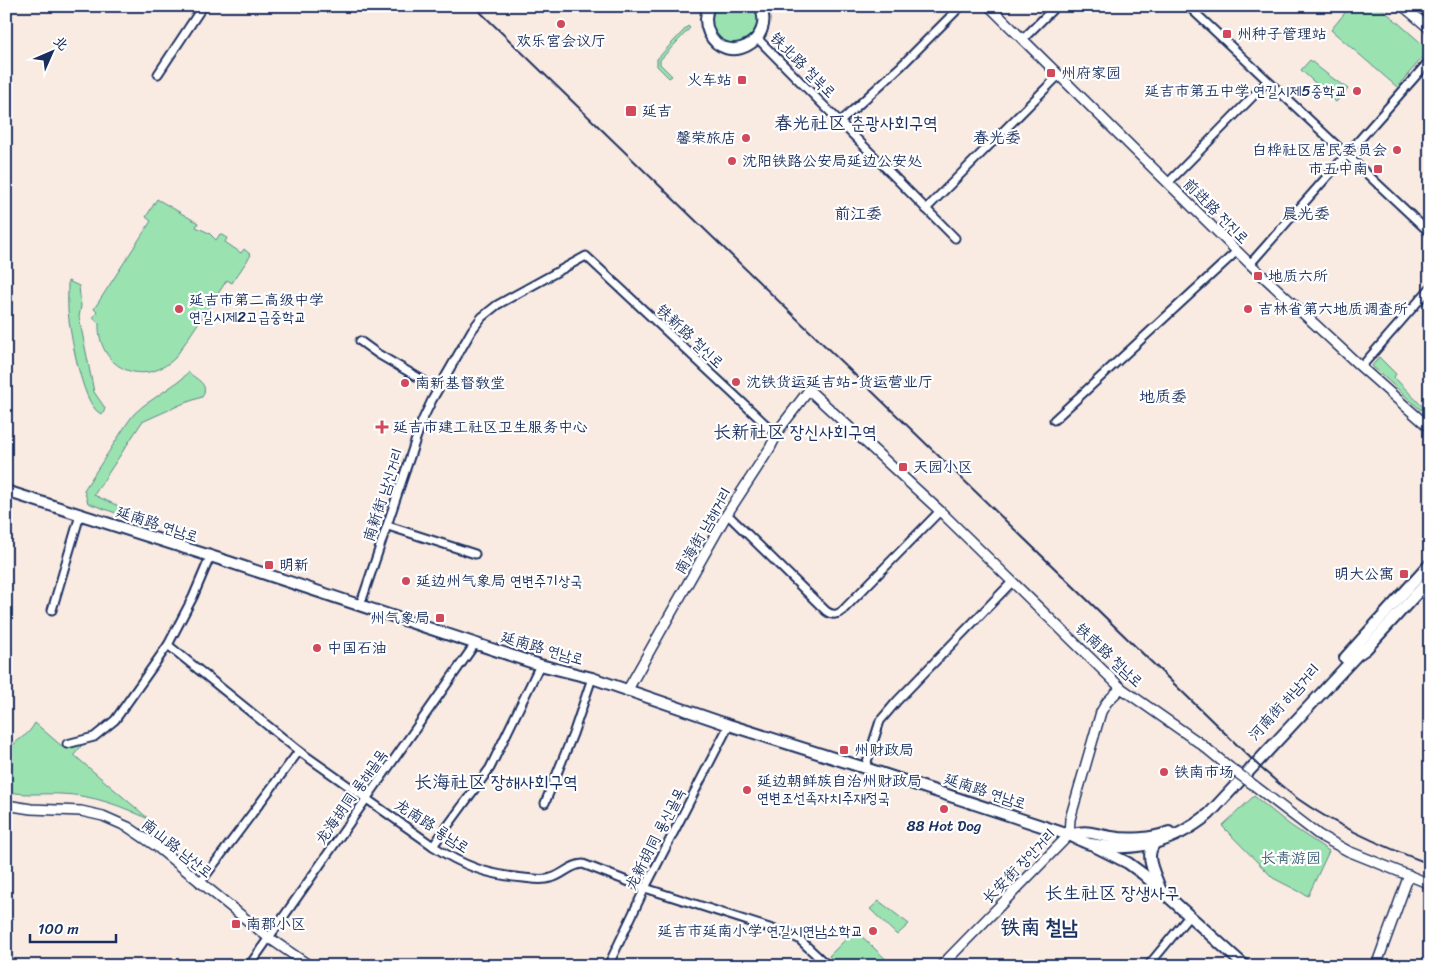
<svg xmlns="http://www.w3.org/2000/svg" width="1436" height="972" font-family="Sriracha,'LXGW WenKai TC','Poor Story',sans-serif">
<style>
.green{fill:#9ae2b0;stroke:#5a8887}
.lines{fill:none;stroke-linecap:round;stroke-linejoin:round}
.minor-casing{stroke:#1b2f5e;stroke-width:11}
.tertiary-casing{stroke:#1b2f5e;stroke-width:12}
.secondary-casing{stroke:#1b2f5e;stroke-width:14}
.primary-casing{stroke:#1b2f5e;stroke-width:15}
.minor{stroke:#fff;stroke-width:7}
.tertiary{stroke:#fff;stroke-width:9}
.secondary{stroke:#fff;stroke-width:10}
.primary{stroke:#fff;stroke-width:11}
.rail{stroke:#1b2f5e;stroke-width:2}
.tertiary-bridge-casing{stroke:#1b2f5e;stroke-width:12;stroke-linecap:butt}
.tertiary-bridge{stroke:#fff;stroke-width:9}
.poi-dot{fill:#d1495b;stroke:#fff;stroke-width:2}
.labels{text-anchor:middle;stroke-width:4.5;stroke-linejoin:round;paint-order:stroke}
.poi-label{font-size:15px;fill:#1b2f5e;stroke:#fff;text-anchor:start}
.street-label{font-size:15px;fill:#1b2f5e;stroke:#fff}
.park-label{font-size:15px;fill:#3b5c72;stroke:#fff}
.neighbourhood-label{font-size:16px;fill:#1b2f5e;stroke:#fff}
.quarter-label{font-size:18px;fill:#1b2f5e;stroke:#fff}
.district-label{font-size:20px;font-weight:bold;fill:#1b2f5e;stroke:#fff}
</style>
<rect width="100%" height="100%" fill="#f9eae2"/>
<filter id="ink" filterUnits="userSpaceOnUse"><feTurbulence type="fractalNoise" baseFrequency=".02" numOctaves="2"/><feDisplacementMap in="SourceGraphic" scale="10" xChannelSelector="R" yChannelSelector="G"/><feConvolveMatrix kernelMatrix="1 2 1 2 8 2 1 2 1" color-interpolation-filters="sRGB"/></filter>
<g filter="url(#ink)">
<g class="green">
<path d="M716 6H754C759 14 759 21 757 29 746 59 697 38 716 6Z"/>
<path d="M1345 6H1379L1429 50 1397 87 1331 30 1348 9Z"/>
<path d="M688 26 690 28 660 60V64L672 76 669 78 657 66V59Z"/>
<path d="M1310 60C1322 71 1335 80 1348 89L1336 102 1301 70Z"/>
<path d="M157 199 198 223 196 227 209 233 216 240 220 234 227 238 225 242 241 253 244 249 251 255 232 283 227 280 175 358C143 389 97 368 99 323L93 318 97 312 94 309 151 221 146 217Z"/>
<path d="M68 281 79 286 81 306 79 317 94 392 105 408 103 414C84 413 71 337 69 320 67 307 68 294 68 281Z"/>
<path d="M1379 357 1396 374 1394 377 1423 407 1421 410 1372 366Z"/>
<path d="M188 372C197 380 210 384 202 397L182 404 142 422 94 495 136 514 135 520 88 503 84 490 128 422 134 414 143 406 182 379Z"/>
<path d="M35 723 64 748 82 745 74 755 150 820C123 806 92 795 61 794 42 793 24 796 6 791 6 777 2 755 13 745 23 735 27 737 35 723Z"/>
<path d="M1254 796 1290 825 1329 851 1308 896 1273 878 1222 826Z"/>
<path d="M879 901 909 924 897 935 870 909Z"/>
<path d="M855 930 893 966H839L829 956Z"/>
</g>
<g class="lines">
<g class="minor-casing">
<g id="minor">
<path d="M1188 6 1430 233"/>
<path d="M757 38 955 238"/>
<path d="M1023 39 1056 6"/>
<path d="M158 74 203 6"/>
<path d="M840 122 901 66 961 6"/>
<path d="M1168 183 1267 82"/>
<path d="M926 209 1059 75"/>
<path d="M1250 264 1430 60"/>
<path d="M360 341 378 354 438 389"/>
<path d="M1361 367 1430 288"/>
<path d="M1054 420 1237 251"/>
<path d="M727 514 826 611C834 617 840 614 846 607L940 511"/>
<path d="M388 526 475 554"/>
<path d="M360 606 422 421 432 400 472 330 482 317 497 305 586 256 776 434"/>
<path d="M52 610 80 515"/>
<path d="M168 645 299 751 433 846C463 866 488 875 524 878 533 879 542 881 551 878 563 875 571 864 583 864L645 888 785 933 799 939 828 966"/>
<path d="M67 744 94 737 115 720 168 645 193 597 210 557"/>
<path d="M865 768 880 721 897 701 1012 582"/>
<path d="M545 803 573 734 592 678"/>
<path d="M433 846 490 768 540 665"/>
<path d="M200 883 299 751"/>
<path d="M249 966 475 644"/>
<path d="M608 966 645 888 729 725"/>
<path d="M1148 966 1190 915"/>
</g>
</g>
<g class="tertiary-casing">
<g id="tertiary">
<path d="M989 6 1250 264 1361 367 1430 428"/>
<path d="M1403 6 1430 29"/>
<path d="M627 691 727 514 770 448 780 428 809 390 940 511 1121 688 1201 744 1229 767"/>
<path d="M1251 783 1319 835 1348 851 1430 884"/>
<path d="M6 805 31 809 81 811 103 816 128 827 156 846 269 938 310 966"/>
<path d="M941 966 1069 835 1070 819 1101 712 1107 702 1121 688"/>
<path d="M1376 966 1409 875"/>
</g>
</g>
<g class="secondary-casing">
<g id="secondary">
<path d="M709 6C705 15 705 24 709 33 725 67 777 42 760 6"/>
<path d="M6 491 229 562 540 665 592 678 729 725 865 768 1069 835C1076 838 1083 842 1090 844 1136 853 1173 843 1209 814L1357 655 1366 649 1430 579"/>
<path d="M1345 658 1430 564"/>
<path d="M1069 835C1089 829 1091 834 1111 837 1128 840 1152 839 1169 832"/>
<path d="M1155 843C1143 856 1156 875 1160 889"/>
<path d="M1096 847 1128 863 1143 874 1245 966"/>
</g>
</g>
<g class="primary-casing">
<path id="primary" d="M1423 6 1430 12"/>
</g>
<use href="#minor" class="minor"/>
<use href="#tertiary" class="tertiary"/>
<use href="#secondary" class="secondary"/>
<use href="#primary" class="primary"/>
<path class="rail" d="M474 6 1262 769C1274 779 1286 790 1298 799 1338 827 1384 847 1430 864"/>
<g class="tertiary-bridge-casing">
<path id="tertiary-bridge" d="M1229 767 1251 783"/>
</g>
<use href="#tertiary-bridge" class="tertiary-bridge"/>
</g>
</g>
<g class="poi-dot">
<circle cx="561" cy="24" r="5"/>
<rect x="1222" y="29" width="10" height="10" rx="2.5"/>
<rect x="1046" y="68" width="10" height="10" rx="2.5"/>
<rect x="737" y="75" width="10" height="10" rx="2.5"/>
<circle cx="1357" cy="91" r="5"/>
<rect x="625" y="105" width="12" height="12" rx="2.5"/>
<circle cx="746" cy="138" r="5"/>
<circle cx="1397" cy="150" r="5"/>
<circle cx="732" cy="161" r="5"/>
<rect x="1373" y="164" width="10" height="10" rx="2.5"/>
<rect x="1253" y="271" width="10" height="10" rx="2.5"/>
<circle cx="179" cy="309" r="5"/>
<circle cx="1248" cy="309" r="5"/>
<circle cx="736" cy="382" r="5"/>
<circle cx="405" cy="383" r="5"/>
<path d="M379.5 419.5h5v5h5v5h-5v5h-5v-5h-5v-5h5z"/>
<rect x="898" y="462" width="10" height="10" rx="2.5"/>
<rect x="264" y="560" width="10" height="10" rx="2.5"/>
<rect x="1399" y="569" width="10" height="10" rx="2.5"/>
<circle cx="406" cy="581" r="5"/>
<rect x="435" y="613" width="10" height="10" rx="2.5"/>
<circle cx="317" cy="648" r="5"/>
<rect x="839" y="745" width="10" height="10" rx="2.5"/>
<circle cx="1164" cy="772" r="5"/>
<circle cx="747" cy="790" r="5"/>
<circle cx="944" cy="809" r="5"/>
<rect x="231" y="919" width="10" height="10" rx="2.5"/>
<circle cx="873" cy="931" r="5"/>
</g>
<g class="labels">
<g class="poi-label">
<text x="1237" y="39">州种子管理站</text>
<text x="561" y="46" text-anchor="middle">欢乐宫会议厅</text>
<text x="1061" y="78">州府家园</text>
<text x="732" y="85" text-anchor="end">火车站</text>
<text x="1347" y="96" text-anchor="end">延吉市第五中学 연길시제5중학교</text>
<text x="642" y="116">延吉</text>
<text x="736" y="143" text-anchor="end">馨荣旅店</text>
<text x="1387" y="155" text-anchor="end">白桦社区居民委员会</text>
<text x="742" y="166">沈阳铁路公安局延边公安处</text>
<text x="1368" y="174" text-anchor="end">市五中南</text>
<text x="1268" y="281">地质六所</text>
<text x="189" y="305">延吉市第二高级中学<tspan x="189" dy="17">연길시제2고급중학교</tspan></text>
<text x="1258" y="314">吉林省第六地质调查所</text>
<text x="746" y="387">沈铁货运延吉站-货运营业厅</text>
<text x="415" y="388">南新基督教堂</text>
<text x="393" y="432">延吉市建工社区卫生服务中心</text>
<text x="913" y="472">天园小区</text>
<text x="279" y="570">明新</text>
<text x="1394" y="579" text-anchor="end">明大公寓</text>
<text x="416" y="586">延边州气象局 연변주기상국</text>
<text x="430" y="623" text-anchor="end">州气象局</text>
<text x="327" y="653">中国石油</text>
<text x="854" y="755">州财政局</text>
<text x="1174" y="777">铁南市场</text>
<text x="757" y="786">延边朝鲜族自治州财政局<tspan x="757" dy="17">연변조선족자치주재정국</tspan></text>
<text x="944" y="831" text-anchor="middle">88 Hot Dog</text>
<text x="246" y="929">南郡小区</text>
<text x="863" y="936" text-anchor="end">延吉市延南小学 연길시연남소학교</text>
</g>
<g class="street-label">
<text transform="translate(803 65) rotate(45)" y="5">铁北路 철북로</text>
<text transform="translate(1216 211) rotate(45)" y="5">前进路 전진로</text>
<text transform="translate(690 336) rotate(43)" y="5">铁新路 철신로</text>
<text transform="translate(383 495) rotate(-72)" y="5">南新街 남신거리</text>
<text transform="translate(157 524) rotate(18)" y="5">延南路 연남로</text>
<text transform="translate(703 531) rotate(-60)" y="5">南海街 남해거리</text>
<text transform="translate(542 648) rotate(16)" y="5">延南路 연남로</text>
<text transform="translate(1109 655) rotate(43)" y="5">铁南路 철남로</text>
<text transform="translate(1284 702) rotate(-48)" y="5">河南街 하남거리</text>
<text transform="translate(985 791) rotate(18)" y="5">延南路 연남로</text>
<text transform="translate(351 797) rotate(-55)" y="5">龙海胡同 룡해골목</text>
<text transform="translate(432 826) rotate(33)" y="5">龙南路 룡남로</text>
<text transform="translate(655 839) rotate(-63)" y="5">龙新胡同 룡신골목</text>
<text transform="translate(177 848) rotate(38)" y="5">南山路 남산로</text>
<text transform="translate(1019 866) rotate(-46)" y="5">长安街 장안거리</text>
</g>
<g class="park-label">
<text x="1291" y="863">长青游园</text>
</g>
<g class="neighbourhood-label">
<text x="997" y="143">春光委</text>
<text x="858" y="219">前江委</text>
<text x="1306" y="219">晨光委</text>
<text x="1163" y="402">地质委</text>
</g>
<g class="quarter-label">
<text x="856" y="129">春光社区 춘광사회구역</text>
<text x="795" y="438">长新社区 장신사회구역</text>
<text x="496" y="788">长海社区 장해사회구역</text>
<text x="1112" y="899">长生社区 장생사구</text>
</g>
<g class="district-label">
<text x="1039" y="934">铁南 철남</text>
</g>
</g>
<rect width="1436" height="972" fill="none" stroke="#fff" stroke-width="25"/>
<rect x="12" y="12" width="1411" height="947" fill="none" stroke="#1b2f5e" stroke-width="2" filter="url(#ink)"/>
<g transform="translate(52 52) rotate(45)" stroke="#ffffff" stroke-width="4" paint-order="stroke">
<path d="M0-4L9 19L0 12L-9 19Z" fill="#1b2f5e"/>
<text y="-8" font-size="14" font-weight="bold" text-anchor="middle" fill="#1b2f5e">北</text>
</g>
<path d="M30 934v8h86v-8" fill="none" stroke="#1b2f5e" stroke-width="2.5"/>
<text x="38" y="934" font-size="15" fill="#1b2f5e" stroke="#ffffff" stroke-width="4" paint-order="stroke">100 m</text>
</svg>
